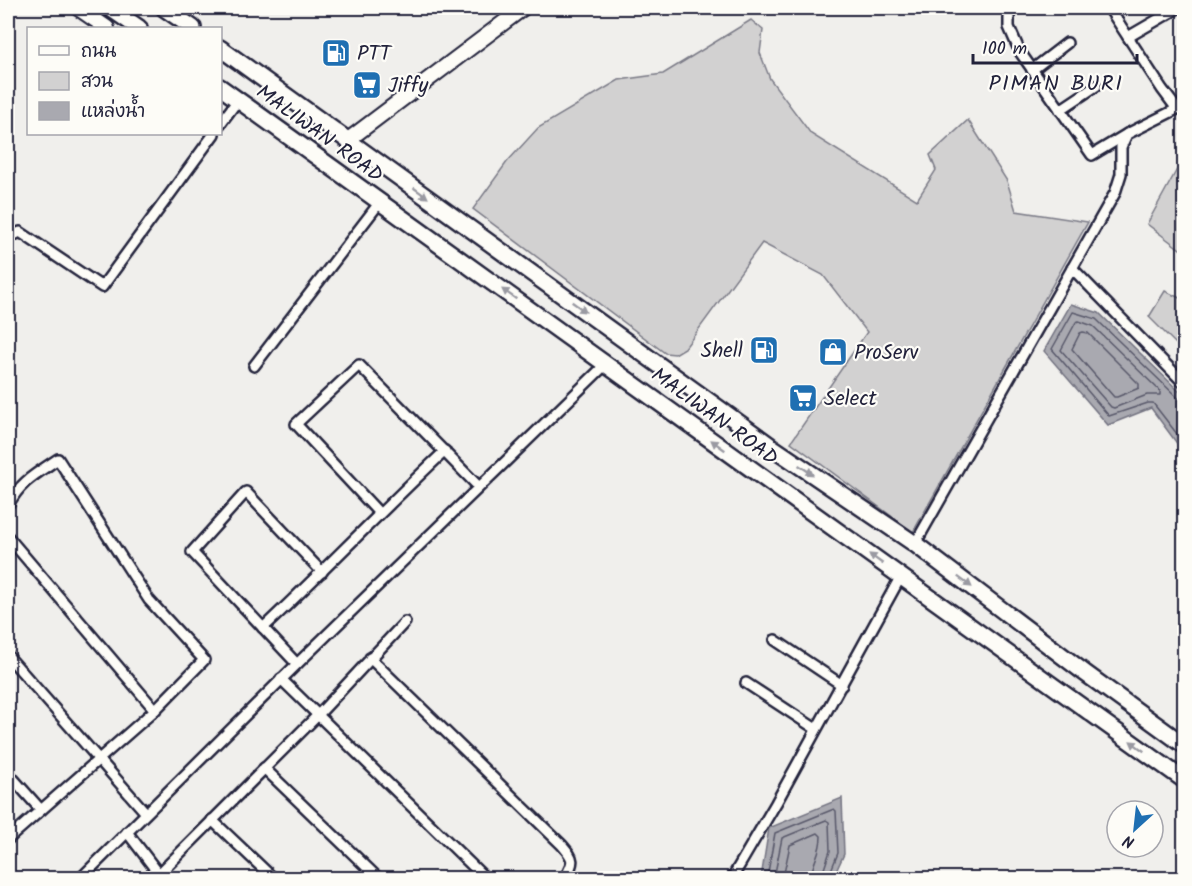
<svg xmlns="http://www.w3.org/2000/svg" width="1192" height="886" font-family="Kalam,'Playpen Sans Thai',sans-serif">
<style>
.green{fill:#d2d1d1;stroke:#7a7a86;stroke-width:1.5}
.water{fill:#a9a9b0;stroke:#737381;stroke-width:1.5}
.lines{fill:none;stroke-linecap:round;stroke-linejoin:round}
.shore{stroke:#58586a;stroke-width:1.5}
.street-casing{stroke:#22223b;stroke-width:14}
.secondary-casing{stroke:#22223b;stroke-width:18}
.primary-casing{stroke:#22223b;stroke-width:20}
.street{stroke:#fdfcf7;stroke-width:9}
.secondary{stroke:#fdfcf7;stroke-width:14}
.primary{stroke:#fdfcf7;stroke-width:15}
.oneway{fill:#9a9aa2}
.labels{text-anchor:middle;stroke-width:4.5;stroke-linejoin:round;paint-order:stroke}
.poi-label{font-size:21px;fill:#22223b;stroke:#fdfcf7;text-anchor:start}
.street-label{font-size:21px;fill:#22223b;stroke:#fdfcf7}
.neighbourhood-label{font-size:22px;letter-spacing:1.5px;fill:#22223b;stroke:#fdfcf7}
</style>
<rect width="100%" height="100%" fill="#f0efec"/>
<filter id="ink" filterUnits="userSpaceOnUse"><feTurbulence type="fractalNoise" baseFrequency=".0167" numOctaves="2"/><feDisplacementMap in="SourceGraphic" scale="12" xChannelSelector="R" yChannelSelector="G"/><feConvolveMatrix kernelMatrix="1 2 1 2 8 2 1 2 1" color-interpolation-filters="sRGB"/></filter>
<g filter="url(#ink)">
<g class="green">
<path d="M751 20 763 30 760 53 770 79 811 134 917 200 936 170 930 155 968 120 1007 181 1016 211 1088 222 913 532 791 442 867 332 823 275 762 243 685 348 675 354 665 353 473 209 507 162 538 128 619 80 663 74Z"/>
<path d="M1180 164 1184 166V252L1147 224Z"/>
<path d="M1165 291 1184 300V352L1149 317Z"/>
</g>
<g class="water">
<path d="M1071 304 1099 313 1184 396V453L1151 408 1108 425 1044 351Z"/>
<path d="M842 798 844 854 833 878H761L769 828Z"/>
</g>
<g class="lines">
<g class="shore">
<path d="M1079 321 1093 326 1160 391V395H1147L1114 408 1111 407 1061 350 1076 322Z"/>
<path d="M1083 332 1088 333 1139 384V388L1117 397H1114L1072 349 1080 333Z"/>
<path d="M1184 400 1178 398 1096 319 1073 312 1052 349 1109 416 1148 403H1153L1184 443"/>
<path d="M767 878 775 833 834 809 836 811 838 853 828 878"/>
<path d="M774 878 782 838 826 820 829 822 830 851 821 878"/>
<path d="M783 878 790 845 818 833 821 836C821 854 812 862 811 878"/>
</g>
<g class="street-casing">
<g id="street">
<path d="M1009 8V27L1020 52 1092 155 1127 134"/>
<path d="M1128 37 1178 8"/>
<path d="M1032 70 1067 43"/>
<path d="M1060 110 1096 86"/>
<path d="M220 124 238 100"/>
<path d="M8 238 20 232 102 287 214 134"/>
<path d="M1072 268 1184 383"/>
<path d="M254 366 380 202"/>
<path d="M8 505C21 481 36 474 58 459L149 600 204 660 155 710 8 839"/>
<path d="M379 513 296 424 359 365 478 486"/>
<path d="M8 537 155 710"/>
<path d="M915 544 1115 193 1121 174V147L1127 134 1177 109 1162 89 1109 8"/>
<path d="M263 628C325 570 383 509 445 451"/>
<path d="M775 640 842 685"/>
<path d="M8 656 146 813"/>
<path d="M370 658 562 845C575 860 574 861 565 878"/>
<path d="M297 664 192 552 246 492 322 572"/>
<path d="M281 679 485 878"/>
<path d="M746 683 816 729"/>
<path d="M264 768 378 878"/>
<path d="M8 773 41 810"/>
<path d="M212 820 273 878"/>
<path d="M127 832 162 878"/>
<path d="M81 878 297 664 606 364"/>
<path d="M155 878 318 715 405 622"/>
<path d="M732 878 776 803 901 576"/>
</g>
</g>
<g class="secondary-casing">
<g id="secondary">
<path d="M78 8 107 28"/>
<path d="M348 140 523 8"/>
</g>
</g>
<g class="primary-casing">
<g id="primary">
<path d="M110 8 139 28"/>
<path d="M164 8 193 28"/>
<path d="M220 48 775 449 915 544 1085 673 1184 745"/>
<path d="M220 87 1184 780"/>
</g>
</g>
<use href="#street" class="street"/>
<use href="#secondary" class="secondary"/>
<use href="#primary" class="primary"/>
</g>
<defs><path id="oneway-solid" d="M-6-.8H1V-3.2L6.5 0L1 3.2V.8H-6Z" transform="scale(1.5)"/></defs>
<g class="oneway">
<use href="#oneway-solid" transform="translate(421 193) rotate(36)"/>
<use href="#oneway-solid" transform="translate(509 294) rotate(-145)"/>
<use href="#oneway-solid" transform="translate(579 307) rotate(36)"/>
<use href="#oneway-solid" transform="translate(718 445) rotate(-144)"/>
<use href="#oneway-solid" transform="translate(806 470) rotate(34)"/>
<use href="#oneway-solid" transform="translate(876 559) rotate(-144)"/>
<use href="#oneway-solid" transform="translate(965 582) rotate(37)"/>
<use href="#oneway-solid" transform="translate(1137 746) rotate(-144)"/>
</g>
</g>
<defs>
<g id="fuel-square" transform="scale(1.5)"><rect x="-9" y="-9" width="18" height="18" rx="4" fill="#1f6fb2" stroke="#fdfcf7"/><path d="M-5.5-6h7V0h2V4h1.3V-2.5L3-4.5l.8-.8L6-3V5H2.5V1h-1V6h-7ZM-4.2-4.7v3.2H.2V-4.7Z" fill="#fff"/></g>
<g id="supermarket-square" transform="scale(1.5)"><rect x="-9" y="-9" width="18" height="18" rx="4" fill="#1f6fb2" stroke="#fdfcf7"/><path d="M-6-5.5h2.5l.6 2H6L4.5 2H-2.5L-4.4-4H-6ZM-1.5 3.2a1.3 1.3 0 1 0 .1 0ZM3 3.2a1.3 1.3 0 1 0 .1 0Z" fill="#fff"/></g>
<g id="shop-square" transform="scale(1.5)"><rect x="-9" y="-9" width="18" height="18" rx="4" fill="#1f6fb2" stroke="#fdfcf7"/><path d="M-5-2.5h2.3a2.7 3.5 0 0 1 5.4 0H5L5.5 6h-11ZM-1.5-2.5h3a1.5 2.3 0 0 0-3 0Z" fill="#fff"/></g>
</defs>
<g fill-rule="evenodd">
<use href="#fuel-square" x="336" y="53"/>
<use href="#supermarket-square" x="367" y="85"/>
<use href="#fuel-square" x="764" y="350"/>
<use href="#shop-square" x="833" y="352"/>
<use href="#supermarket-square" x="803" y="398"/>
</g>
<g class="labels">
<g class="poi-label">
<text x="357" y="60">PTT</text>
<text x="388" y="92">Jiffy</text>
<text x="743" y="357" text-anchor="end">Shell</text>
<text x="854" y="359">ProServ</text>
<text x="824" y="405">Select</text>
</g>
<g class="street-label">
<text transform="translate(320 133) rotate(36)" y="7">MALIWAN ROAD</text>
<text transform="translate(715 416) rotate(36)" y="7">MALIWAN ROAD</text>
</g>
<g class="neighbourhood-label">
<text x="1056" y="90">PIMAN BURI</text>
</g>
</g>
<rect width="1192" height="886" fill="none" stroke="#fdfcf7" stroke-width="30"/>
<rect x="15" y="15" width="1162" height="856" fill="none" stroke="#22223b" stroke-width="2" filter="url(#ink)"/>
<rect x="27" y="27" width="195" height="108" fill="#fdfcf7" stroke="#a5a5ac" stroke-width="1.5"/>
<rect x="39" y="46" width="30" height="9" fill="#fdfcf7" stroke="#a5a5ac" stroke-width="1.5"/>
<text x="81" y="57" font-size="18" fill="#22223b">ถนน</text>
<rect x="39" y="72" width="30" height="18" fill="#d2d1d1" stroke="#a5a5ac" stroke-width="1.5"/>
<text x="81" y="87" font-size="18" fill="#22223b">สวน</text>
<rect x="39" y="102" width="30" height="18" fill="#a9a9b0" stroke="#a5a5ac" stroke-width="1.5"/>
<text x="81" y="117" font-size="18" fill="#22223b">แหล่งน้ำ</text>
<g transform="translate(1135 829) rotate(207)"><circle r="28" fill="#fdfcf7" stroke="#a5a5ac" stroke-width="1.5"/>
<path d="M0-4.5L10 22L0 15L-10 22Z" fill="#1f6fb2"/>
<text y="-9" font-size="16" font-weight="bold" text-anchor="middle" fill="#22223b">N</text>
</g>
<path d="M973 54v9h164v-9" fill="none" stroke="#22223b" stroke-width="3"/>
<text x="982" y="54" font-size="18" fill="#22223b" stroke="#fdfcf7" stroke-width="4.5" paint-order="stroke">100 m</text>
</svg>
